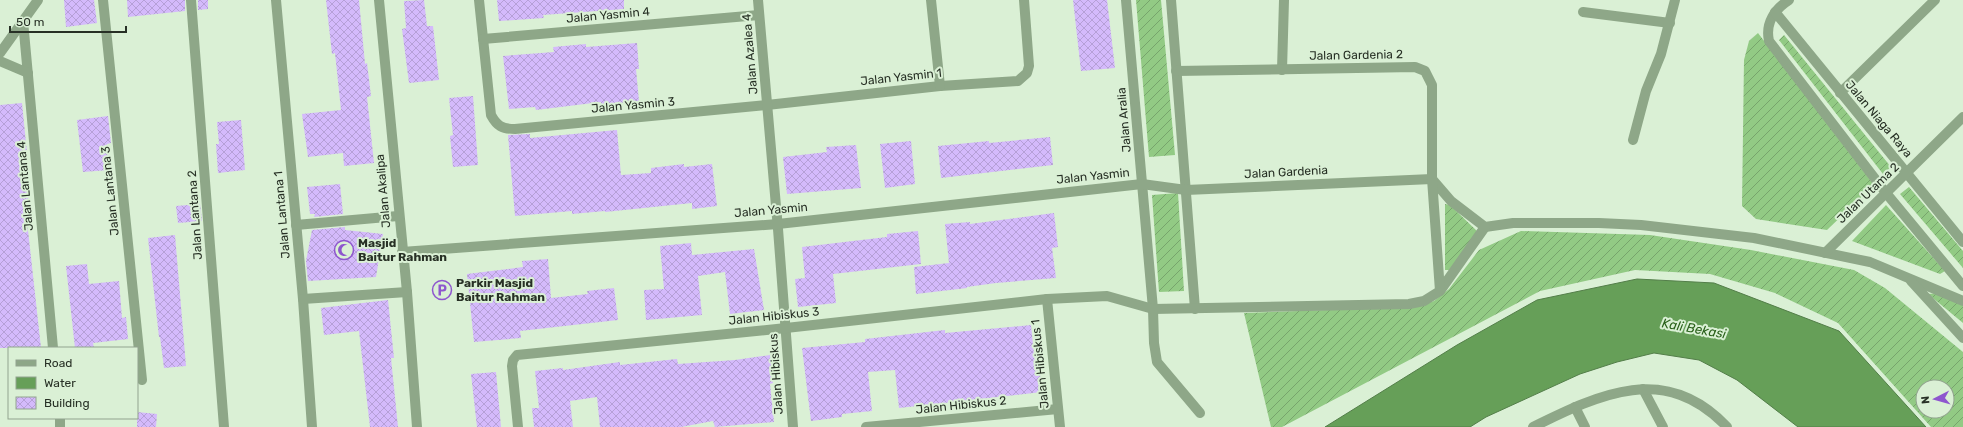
<svg xmlns="http://www.w3.org/2000/svg" width="1963" height="427" font-family="Rubik,sans-serif">
<style>
.garden{fill:url(#garden-furrows);fill-rule:evenodd}
.water{fill:#669f58;stroke:#537e49}
.building{fill:url(#building-cross-hatch)}
.lines{fill:none;stroke-linecap:round;stroke-linejoin:round}
.minor{stroke:#8ea788;stroke-width:10}
.labels{text-anchor:middle;stroke-width:4;stroke-linejoin:round;paint-order:stroke}
.street-label{font-size:12px;fill:#273025;stroke:#daf0d5}
.poi-label{font-size:12px;font-weight:bold;fill:#273025;stroke:#daf0d5;text-anchor:start}
.water-label{font-size:13px;font-style:italic;fill:#29601a;stroke:#daf0d5}
</style>
<defs>
<pattern id="garden-furrows" width="10" height="10" patternUnits="userSpaceOnUse"><rect width="10" height="10" fill="#92ca84"/><path d="M-1 1l2-2M0 10L10 0M9 11l2-2" fill="none" stroke="#77a46c"/></pattern>
<pattern id="building-cross-hatch" width="8" height="8" patternUnits="userSpaceOnUse"><rect width="8" height="8" fill="#d4bafb"/><path d="M0 0l8 8M0 8l8-8" fill="none" stroke="#b6a0d7"/></pattern>
</defs>
<rect width="100%" height="100%" fill="#daf0d5"/>
<g class="garden">
<path d="M1136 0H1161L1175 155 1149 157Z"/>
<path d="M1758 33 1874 185 1827 230 1756 219 1742 206 1744 60 1749 41Z"/>
<path d="M1784 35 1891 167 1883 174 1779 40Z"/>
<path d="M1909 187 1963 251V268L1900 194Z"/>
<path d="M1178 193 1184 291 1159 292 1152 195Z"/>
<path d="M1445 204 1450 205 1478 232 1450 270H1445Z"/>
<path d="M1886 205 1945 271 1940 274 1852 241Z"/>
<path d="M1521 231 1650 235 1751 250 1854 270 1885 288 1963 352V427H1931L1838 323 1775 293 1710 274 1635 270 1540 291 1282 427H1271L1244 313 1414 307 1434 301 1449 289 1479 250ZM1923 387H1947V411H1923Z"/>
<path d="M1941 293 1963 303V323L1928 294Z"/>
</g>
<path class="water" d="M1637 279 1714 283 1839 331 1926 427H1798L1737 380 1699 360 1654 353 1617 362 1580 374 1486 417 1470 427H1325L1457 345 1537 300Z"/>
<g class="building">
<path d="M64 0H94L97 23 66 27Z"/>
<path d="M127 0H185V11L128 17Z"/>
<path d="M198 0H208V9L198 10Z"/>
<path d="M326 0H359L365 64 367 63 371 96 367 97 374 163 344 166 343 153 308 157 302 114 341 110 335 53 332 54Z"/>
<path d="M424 0 427 26H433L439 80 409 83 402 29 406 28 404 1Z"/>
<path d="M497 0H624V9L543 15 544 18 499 21Z"/>
<path d="M1073 0H1107L1115 68 1081 71Z"/>
<path d="M637 43 639 69H636L639 101 601 105V102L536 110 535 107 509 109 503 56 554 52 553 47 586 44V47Z"/>
<path d="M473 96 478 165 453 167 450 136 453 135 449 98Z"/>
<path d="M22 103 27 153H26L28 173H25L31 221H27L41 348H0V105Z"/>
<path d="M108 116 111 143 107 144 109 170 83 172 77 120Z"/>
<path d="M241 120 245 170 218 173 216 144H219L217 122Z"/>
<path d="M617 130 621 175 651 173V168L684 164V167L712 164 717 206 692 209V203L605 212V211L572 214V211L515 216 508 135 530 134V138Z"/>
<path d="M1050 137 1053 165 941 178 938 146 989 141V143Z"/>
<path d="M911 141 915 184 885 188 880 144Z"/>
<path d="M856 145 861 188 787 194 783 157 827 152 826 147Z"/>
<path d="M340 184 343 214 314 217 315 214H310L307 187Z"/>
<path d="M200 204 202 221 178 223 176 206Z"/>
<path d="M1054 213 1058 247 1052 248 1056 278 996 283 967 287V288L916 294 914 267 949 263 945 224 970 222V224Z"/>
<path d="M345 227V230L383 234 376 277 308 281 306 261 312 230Z"/>
<path d="M918 231 921 264 833 274 836 303 798 307 795 279 805 278 802 247 887 237V234Z"/>
<path d="M175 235 186 366 164 368 160 337H159L148 238Z"/>
<path d="M691 243 692 255 754 249 764 310 730 314 725 272 698 276 702 315 646 320 644 290 664 289 660 246Z"/>
<path d="M548 259 551 298 588 294 587 291 614 288 618 320 520 331 521 338 474 342 467 274 523 267 522 261Z"/>
<path d="M87 264 89 284 119 281 122 318 126 317 128 339 93 343 94 348H75L66 266Z"/>
<path d="M388 300 394 358H391L398 427H370L359 331 324 335 321 308Z"/>
<path d="M1031 325 1035 364H1039L1042 392 899 408 895 370 868 372 872 411 842 414V417L811 421 802 348 865 342V339L945 330V333Z"/>
<path d="M770 355 773 383 770 384 774 422 715 427 713 421 681 427H600L597 397 570 401 573 427H534L532 408H539L535 371 563 368V370L620 362V365L677 359 678 364 735 360Z"/>
<path d="M496 372 501 427H477L471 374Z"/>
<path d="M137 412 157 414 156 427H137Z"/>
</g>
<g class="lines">
<g class="minor">
<path d="M103 0 142 380"/>
<path d="M191 0 224 427"/>
<path d="M276 0 303 299 312 427"/>
<path d="M379 0 407 292 417 427"/>
<path d="M479 0 491 115C497 126 502 129 515 129L767 105 940 86 1018 81 1027 73 1029 66 1024 0"/>
<path d="M758 0 778 229 793 427"/>
<path d="M931 0 940 86"/>
<path d="M1126 0 1153 309 1154 343 1157 362 1200 413"/>
<path d="M1171 0 1195 309"/>
<path d="M1789 0C1775 9 1765 23 1769 41L1886 193 1963 286"/>
<path d="M1583 12 1670 23"/>
<path d="M1775 12 1963 242"/>
<path d="M23 21 53 348"/>
<path d="M483 39 759 15"/>
<path d="M0 53 38 0"/>
<path d="M0 61 28 73"/>
<path d="M1282 70 1284 0"/>
<path d="M1840 93 1935 0"/>
<path d="M1633 140 1646 91 1661 54 1675 0"/>
<path d="M1432 179 1451 201 1485 227 1513 223H1599L1641 225 1754 238 1870 262 1963 301"/>
<path d="M296 225 398 216"/>
<path d="M402 252 778 224 1142 184 1186 190 1432 179"/>
<path d="M1825 253 1963 117"/>
<path d="M1911 281 1963 338"/>
<path d="M1440 291 1485 227"/>
<path d="M303 299 407 292"/>
<path d="M1047 299 1060 427"/>
<path d="M1643 389 1663 427"/>
<path d="M1575 407 1585 427"/>
<path d="M60 418V427"/>
<path d="M518 427 512 366 513 360 517 355 786 328 1047 299 1107 296 1153 309 1409 304 1424 301 1440 291 1432 179V85L1425 71 1415 67 1176 71"/>
<path d="M866 427 1058 409"/>
<path d="M1533 427C1600 394 1666 362 1727 427"/>
</g>
</g>
<defs>
<g id="mosque-ring" transform="scale(1)"><circle r="9.5" fill="#daf0d5" stroke="#8e56ce" stroke-width="1.5"/><path d="M3.5-4.9A6 6 0 1 0 3.5 4.9A5 5 0 1 1 3.5-4.9Z" fill="#8e56ce"/></g>
<g id="parking-ring" transform="scale(1)"><circle r="9.5" fill="#daf0d5" stroke="#8e56ce" stroke-width="1.5"/><path d="M-3.5-5.5H1a3.5 3.5 0 0 1 0 7H-1V5.5H-3.5ZM-1-3.4V-.6H.8a1.4 1.4 0 0 0 0-2.8Z" fill="#8e56ce"/></g>
</defs>
<g fill-rule="evenodd">
<use href="#mosque-ring" x="344" y="250"/>
<use href="#parking-ring" x="442" y="290"/>
</g>
<g class="labels">
<g class="street-label">
<text transform="translate(608 15) rotate(-5)" y="4">Jalan Yasmin 4</text>
<text transform="translate(750 54) rotate(-95)" y="4">Jalan Azalea 4</text>
<text transform="translate(1356 55) rotate(-1)" y="4">Jalan Gardenia 2</text>
<text transform="translate(901 77) rotate(-6)" y="4">Jalan Yasmin 1</text>
<text transform="translate(633 105) rotate(-5)" y="4">Jalan Yasmin 3</text>
<text transform="translate(1879 119) rotate(50)" y="4">Jalan Niaga Raya</text>
<text transform="translate(1124 120) rotate(-95)" y="4">Jalan Aralia</text>
<text transform="translate(1286 172) rotate(-3)" y="4">Jalan Gardenia</text>
<text transform="translate(1093 176) rotate(-6)" y="4">Jalan Yasmin</text>
<text transform="translate(25 186) rotate(-95)" y="4">Jalan Lantana 4</text>
<text transform="translate(110 191) rotate(-96)" y="4">Jalan Lantana 3</text>
<text transform="translate(383 191) rotate(-95)" y="4">Jalan Akalipa</text>
<text transform="translate(1868 193) rotate(-44)" y="4">Jalan Utama 2</text>
<text transform="translate(771 210) rotate(-5)" y="4">Jalan Yasmin</text>
<text transform="translate(195 215) rotate(-94)" y="4">Jalan Lantana 2</text>
<text transform="translate(282 215) rotate(-95)" y="4">Jalan Lantana 1</text>
<text transform="translate(774 316) rotate(-6)" y="4">Jalan Hibiskus 3</text>
<text transform="translate(1040 364) rotate(-96)" y="4">Jalan Hibiskus 1</text>
<text transform="translate(776 374) rotate(-94)" y="4">Jalan Hibiskus</text>
<text transform="translate(961 405) rotate(-6)" y="4">Jalan Hibiskus 2</text>
</g>
<g class="poi-label">
<text x="358" y="247">Masjid<tspan x="358" dy="14">Baitur Rahman</tspan></text>
<text x="456" y="287">Parkir Masjid<tspan x="456" dy="14">Baitur Rahman</tspan></text>
</g>
<g class="water-label">
<text transform="translate(1694 328) rotate(10)" y="5">Kali Bekasi</text>
</g>
</g>
<rect x="8" y="347" width="130" height="72" fill="#daf0d5" stroke="#92a38f"/>
<rect x="16" y="360" width="20" height="6" fill="#8ea788" stroke="#92a38f"/>
<text x="44" y="367" font-size="12" fill="#273025">Road</text>
<rect x="16" y="377" width="20" height="12" fill="#669f58" stroke="#92a38f"/>
<text x="44" y="387" font-size="12" fill="#273025">Water</text>
<rect x="16" y="397" width="20" height="12" fill="url(#building-cross-hatch)" stroke="#92a38f"/>
<text x="44" y="407" font-size="12" fill="#273025">Building</text>
<g transform="translate(1935 399) rotate(264)"><circle r="19" fill="#daf0d5" stroke="#92a38f"/>
<path d="M0-3L7 15L0 10L-7 15Z" fill="#8e56ce"/>
<text y="-6" font-size="11" font-weight="bold" text-anchor="middle" fill="#273025">N</text>
</g>
<path d="M10 26v6h116v-6" fill="none" stroke="#273025" stroke-width="2"/>
<text x="16" y="26" font-size="12" fill="#273025" stroke="#daf0d5" stroke-width="3" paint-order="stroke">50 m</text>
</svg>
